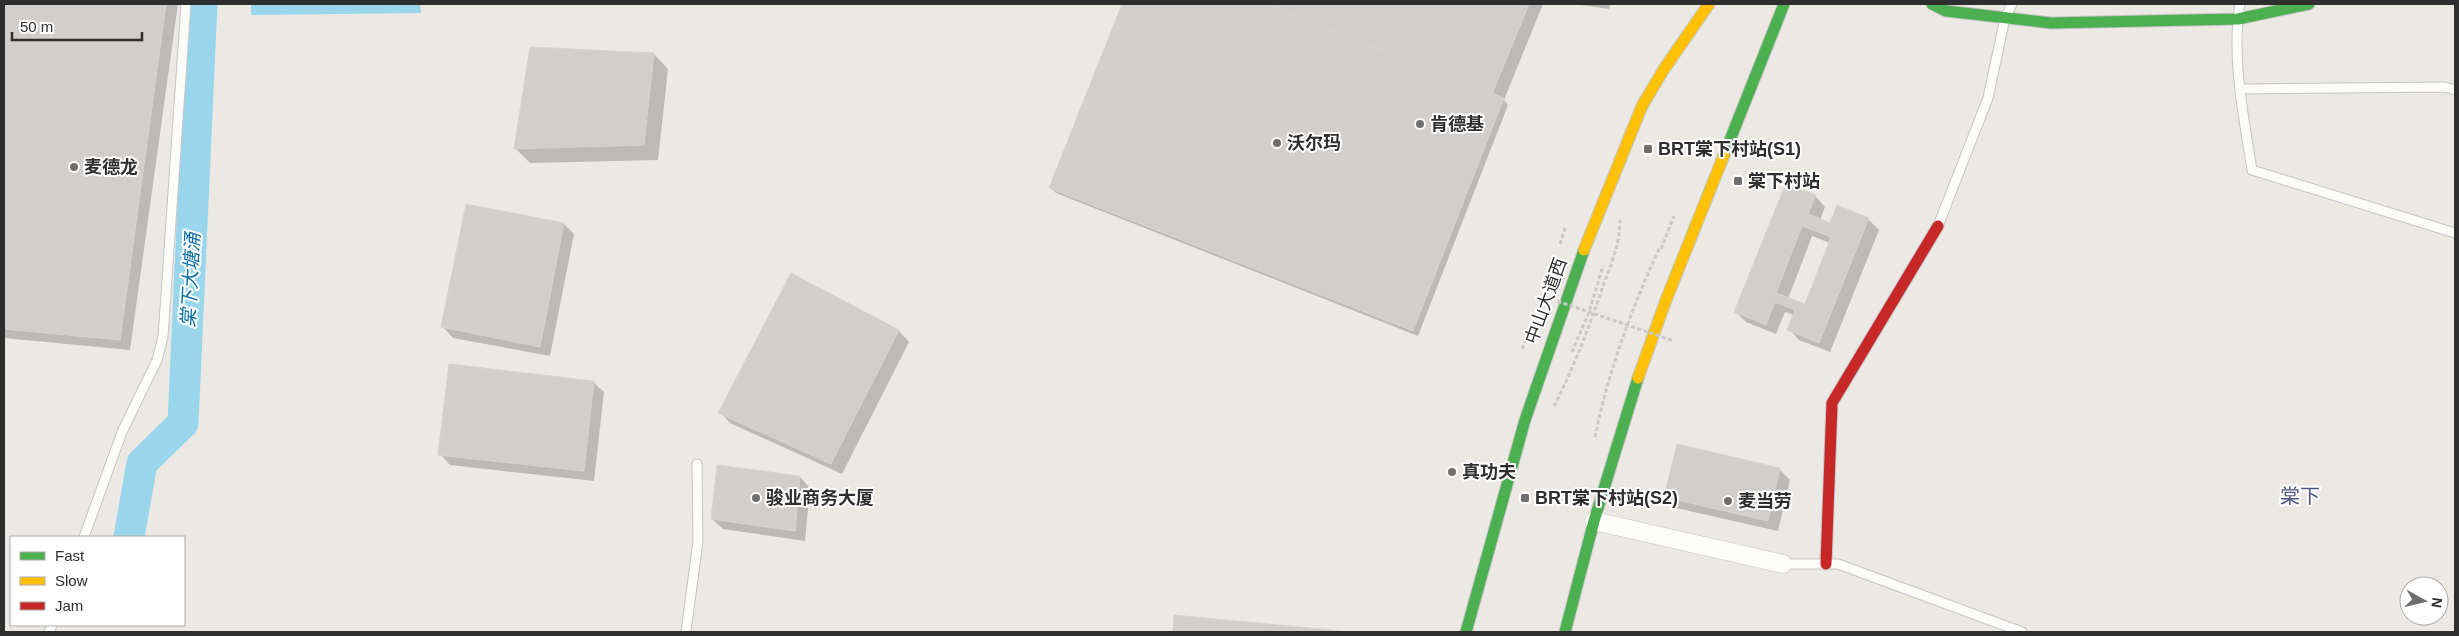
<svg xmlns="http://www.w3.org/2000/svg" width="2459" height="636" font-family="Helvetica,'Noto Sans SC',sans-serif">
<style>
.water{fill:#99d6ec}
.shadow{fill:#0003;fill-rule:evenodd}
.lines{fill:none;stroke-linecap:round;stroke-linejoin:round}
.river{stroke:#99d6ec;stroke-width:31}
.building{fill:#d1cecb;stroke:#d7d4d0;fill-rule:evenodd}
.lane-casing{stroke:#c5c4c5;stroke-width:11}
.street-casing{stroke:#c5c4c5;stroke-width:19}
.fast-casing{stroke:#c5c4c5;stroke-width:13}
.slow-casing{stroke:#c5c4c5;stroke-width:13}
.jam-casing{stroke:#c5c4c5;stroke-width:13}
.path{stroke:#c9c9c8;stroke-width:3;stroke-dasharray:4 2.5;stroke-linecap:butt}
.lane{stroke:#fcfcfb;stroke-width:9}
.street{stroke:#fcfcfb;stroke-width:18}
.fast{stroke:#4caf50;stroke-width:11}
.slow{stroke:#ffc107;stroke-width:11}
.jam{stroke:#c62828;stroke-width:11}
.path-bridge{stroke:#c9c9c8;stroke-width:3;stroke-dasharray:4 2.5;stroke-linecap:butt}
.poi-dot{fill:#706f6e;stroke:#fff;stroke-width:2}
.labels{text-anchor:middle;stroke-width:4;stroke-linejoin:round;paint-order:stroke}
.poi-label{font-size:18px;font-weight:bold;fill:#2e2e2e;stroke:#fff;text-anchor:start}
.street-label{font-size:18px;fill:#2e2e2e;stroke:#fff}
.water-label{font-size:19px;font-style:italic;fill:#0d6fa3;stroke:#fff}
.quarter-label{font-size:20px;fill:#4d5680;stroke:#fff}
</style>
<rect width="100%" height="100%" fill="#ece8e4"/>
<path class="water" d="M251 4H420L421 13 251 15Z"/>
<g class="shadow">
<path d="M4 4H178L130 350 4 338Z"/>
<path d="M1123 4H1543L1504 100 1508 105 1418 336 1056 193 1051 188Z"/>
<path d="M1573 4H1610L1609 9Z"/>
<path d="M654 54 668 69 658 160 530 163 515 148Z"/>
<path d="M1815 196 1825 207 1820 220 1831 225 1868 219 1879 230 1830 352 1799 340 1789 329 1794 315 1785 312 1776 334 1746 322 1736 312ZM1812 236 1830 243 1806 305 1788 299Z"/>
<path d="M564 224 574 234 550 356 453 338 443 327Z"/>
<path d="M791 274 899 331 909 342 842 474 730 423 720 412Z"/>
<path d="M593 382 604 392 594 481 450 465 440 454Z"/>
<path d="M1779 469 1790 480 1778 531 1676 508 1666 497Z"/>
<path d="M800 477 810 488 805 541 723 529 712 519Z"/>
<path d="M1176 616 1341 632H1174Z"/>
</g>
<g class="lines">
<path class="river" d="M129 537 142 463 183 423 202 4"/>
</g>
<g class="building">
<path d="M4 4H166L120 340 4 329Z"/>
<path d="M1122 4H1264L1504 98 1413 331 1049 188Z"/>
<path d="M1264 4H1529L1492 94Z"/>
<path d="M530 47 654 53 644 145 514 149Z"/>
<path d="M1786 183 1816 195 1808 214 1830 223 1837 205 1869 218 1819 343 1787 330 1795 310 1775 302 1766 325 1734 312ZM1802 226 1831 237 1805 304 1776 293Z"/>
<path d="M466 204 564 223 540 347 441 327Z"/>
<path d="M791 273 899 330 831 464 718 413Z"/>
<path d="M449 364 594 381 584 471 438 455Z"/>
<path d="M1677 444 1780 468 1768 521 1664 497Z"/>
<path d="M717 465 800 476 795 531 711 519Z"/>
<path d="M1174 615 1341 631V632H1173Z"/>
</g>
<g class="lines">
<g class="lane-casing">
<g id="lane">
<path d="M2240 4C2231 57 2244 118 2252 170L2455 233"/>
<path d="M2240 89 2445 87 2455 90"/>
<path d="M1938 226 1988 98 2005 18 2012 4"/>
<path d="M84 537 122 432 157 360 163 337 186 4"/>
<path d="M1783 564H1838L2022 632"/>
<path d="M49 632 52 625"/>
<path d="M686 632 698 541 697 464"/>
</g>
</g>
<g class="street-casing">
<path id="street" d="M1594 521 1783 564"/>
</g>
<g class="fast-casing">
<g id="fast">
<path d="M1932 4 1946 11 2051 23 2238 19 2309 4"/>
<path d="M1724 155 1784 4"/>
<path d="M1466 632 1525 420 1584 250"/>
<path d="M1565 632 1594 521 1638 378"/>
</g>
</g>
<g class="slow-casing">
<g id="slow">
<path d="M1584 250 1642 106 1664 69 1709 4"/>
<path d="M1638 378 1666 300 1724 155"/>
</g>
</g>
<g class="jam-casing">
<path id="jam" d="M1826 564 1832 403 1938 226"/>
</g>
<g class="path">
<path d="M1560 244 1565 228"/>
<path d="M1661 249 1674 216"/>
<path d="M1522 349 1525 342"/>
<path d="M1572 352 1589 312 1603 266"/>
<path d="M1554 406C1574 368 1589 327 1603 286 1611 265 1620 243 1620 220"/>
<path d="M1595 437C1608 372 1632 307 1660 247"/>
</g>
<use href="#lane" class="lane"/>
<use href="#street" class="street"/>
<use href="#fast" class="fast"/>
<use href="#slow" class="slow"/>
<use href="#jam" class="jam"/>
<path class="path-bridge" d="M1545 297 1674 341"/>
</g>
<g class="poi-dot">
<circle cx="1420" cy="124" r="5"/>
<circle cx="1277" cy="143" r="5"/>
<rect x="1643" y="144" width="10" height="10" rx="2.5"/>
<circle cx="74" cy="167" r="5"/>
<rect x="1733" y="176" width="10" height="10" rx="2.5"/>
<circle cx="1452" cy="472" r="5"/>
<circle cx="756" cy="498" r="5"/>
<rect x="1520" y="493" width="10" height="10" rx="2.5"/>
<circle cx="1728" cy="501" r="5"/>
</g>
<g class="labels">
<g class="poi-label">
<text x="1430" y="130">肯德基</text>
<text x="1287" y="149">沃尔玛</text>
<text x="1658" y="155">BRT棠下村站(S1)</text>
<text x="84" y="173">麦德龙</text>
<text x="1748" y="187">棠下村站</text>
<text x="1462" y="478">真功夫</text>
<text x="766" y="504">骏业商务大厦</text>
<text x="1535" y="504">BRT棠下村站(S2)</text>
<text x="1738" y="507">麦当劳</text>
</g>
<g class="street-label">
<text transform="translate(1546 301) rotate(-70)" y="6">中山大道西</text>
</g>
<g class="water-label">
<text transform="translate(190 280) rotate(-87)" y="7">棠下大塘涌</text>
</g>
<g class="quarter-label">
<text x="2300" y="503">棠下</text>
</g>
</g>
<rect width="2459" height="636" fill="none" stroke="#2e2e2e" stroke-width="10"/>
<rect x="10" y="536" width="175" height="90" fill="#ffffff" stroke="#ababab"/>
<rect x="20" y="552" width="25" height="8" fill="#4caf50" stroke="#ababab"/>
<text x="55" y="561" font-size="15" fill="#2e2e2e">Fast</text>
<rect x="20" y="577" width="25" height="8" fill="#ffc107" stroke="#ababab"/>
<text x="55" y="586" font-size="15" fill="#2e2e2e">Slow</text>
<rect x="20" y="602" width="25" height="8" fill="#c62828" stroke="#ababab"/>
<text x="55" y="611" font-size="15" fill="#2e2e2e">Jam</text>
<g transform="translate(2424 601) rotate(98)"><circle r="24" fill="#ffffff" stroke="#ababab"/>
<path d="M0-4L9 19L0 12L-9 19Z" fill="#706f6e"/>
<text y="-8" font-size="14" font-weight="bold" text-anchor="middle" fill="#2e2e2e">N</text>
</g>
<path d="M12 32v8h130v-8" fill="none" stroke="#2e2e2e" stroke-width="2.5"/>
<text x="20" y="32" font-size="15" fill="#2e2e2e" stroke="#ffffff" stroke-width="4" paint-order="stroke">50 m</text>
</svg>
